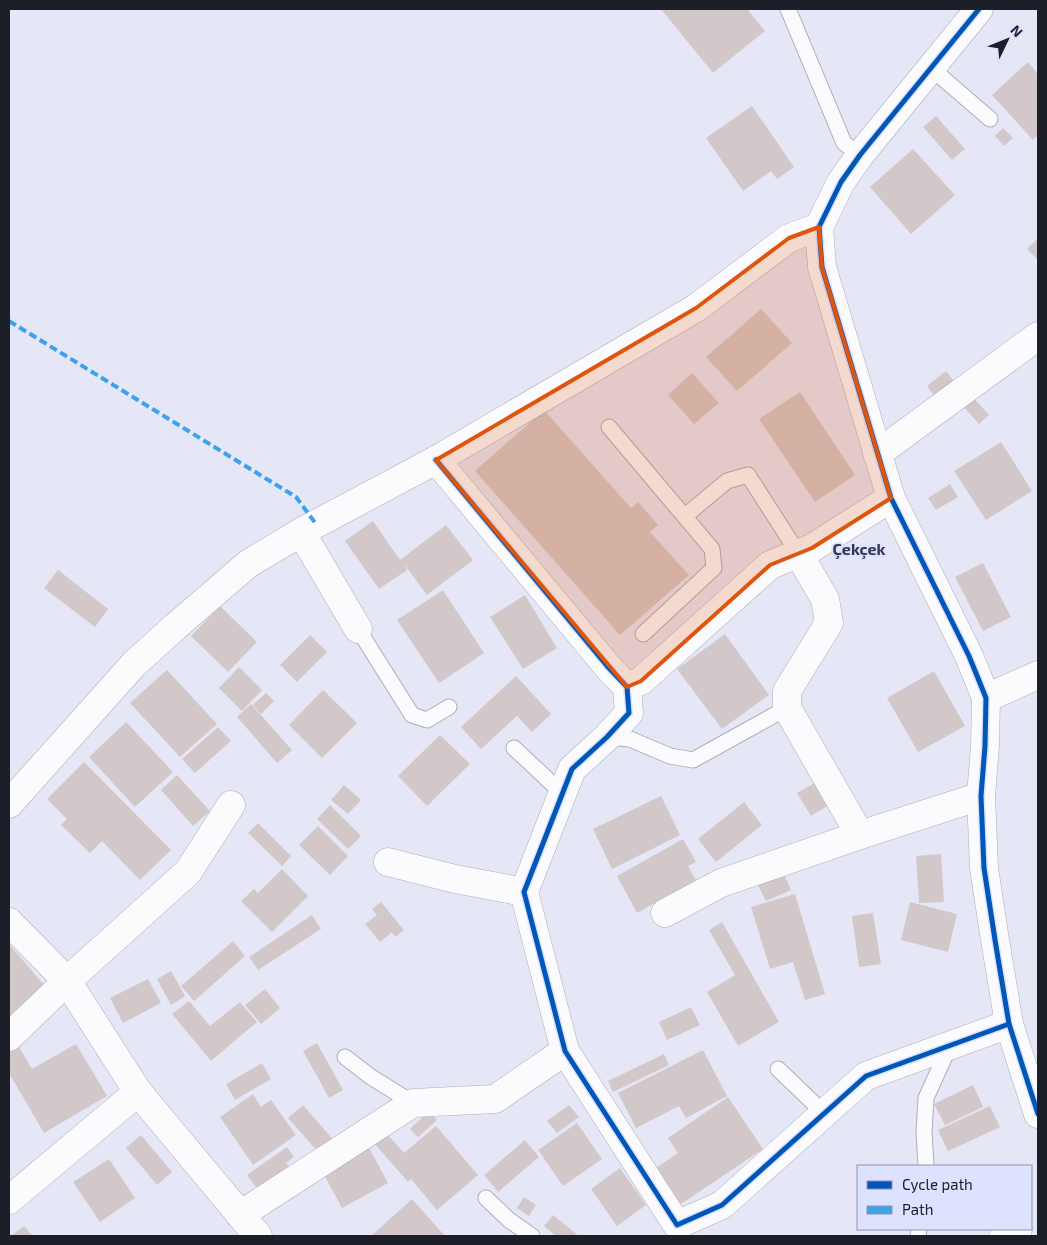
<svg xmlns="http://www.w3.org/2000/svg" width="1047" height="1245" font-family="'Exo 2',sans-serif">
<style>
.building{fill:#d3c8c9}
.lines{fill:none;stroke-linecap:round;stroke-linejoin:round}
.service-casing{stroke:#acadb9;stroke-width:17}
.minor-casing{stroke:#acadb9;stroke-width:29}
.tertiary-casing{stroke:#acadb9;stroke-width:29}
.service{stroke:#fbfbfe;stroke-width:15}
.minor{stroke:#fbfbfe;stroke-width:28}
.tertiary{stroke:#fbfbfe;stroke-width:28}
.quiet{stroke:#3da2eb;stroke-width:4;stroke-dasharray:8 4;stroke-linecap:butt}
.cycleway-casing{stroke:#dde2fe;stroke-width:8}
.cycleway{stroke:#0057b8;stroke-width:5}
.marked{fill:#de560d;fill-opacity:0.2;stroke:#de560d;stroke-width:4;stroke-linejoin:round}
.labels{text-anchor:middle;stroke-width:4;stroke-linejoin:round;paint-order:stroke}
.quarter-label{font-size:16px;font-weight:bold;fill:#35384e;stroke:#dde2fe}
</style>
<rect width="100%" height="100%" fill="#e5e7f6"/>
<g class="building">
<path d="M661 9H747L765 31 713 73Z"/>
<path d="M1028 62 1038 74V135L1033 140 992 95Z"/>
<path d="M752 106 794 167 777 179 771 171 743 191 706 138Z"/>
<path d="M936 116 965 149 952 160 923 127Z"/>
<path d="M1003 128 1013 138 1004 146 995 136Z"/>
<path d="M913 149 955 195 911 234 870 187Z"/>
<path d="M1038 238V260L1027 249Z"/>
<path d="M761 309 792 343 737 391 706 357Z"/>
<path d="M946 371 956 384 937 399 927 386Z"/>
<path d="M692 373 719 403 694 424 668 395Z"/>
<path d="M800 392 855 475 815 502 759 419Z"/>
<path d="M971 395 989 415 979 424 961 404Z"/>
<path d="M544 410 631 508 638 502 658 525 650 532 689 575 620 635 475 471Z"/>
<path d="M1001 442 1032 491 986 520 954 471Z"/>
<path d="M950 484 958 497 936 510 928 498Z"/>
<path d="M373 521 400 560 446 525 473 560 427 595 404 564 407 570 379 589 345 541Z"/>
<path d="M983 563 1011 617 983 631 955 577Z"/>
<path d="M58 570 108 609 95 627 44 588Z"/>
<path d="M443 590 484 653 439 683 397 620Z"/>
<path d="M525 595 557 648 523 669 490 617Z"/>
<path d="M220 606 257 642 228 672 191 636Z"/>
<path d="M725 634 769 695 722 729 677 669Z"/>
<path d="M310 635 327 652 297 682 280 665Z"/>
<path d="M239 667 262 690 242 711 219 688Z"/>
<path d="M167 670 217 724 180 757 130 703Z"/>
<path d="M934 671 965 726 918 752 887 698Z"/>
<path d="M516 676 551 714 532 732 517 716 481 749 461 727Z"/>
<path d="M323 690 357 723 322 758 289 725Z"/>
<path d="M266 693 274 701 261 714 253 705Z"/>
<path d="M251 704 292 750 277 763 237 717Z"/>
<path d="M126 722 173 772 135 807 89 757Z"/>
<path d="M218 727 231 741 195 773 182 759Z"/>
<path d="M440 735 470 764 427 806 398 776Z"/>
<path d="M84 762 171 850 140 880 102 841 90 853 61 825 67 819 47 799Z"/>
<path d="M177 775 210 811 193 826 161 790Z"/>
<path d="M816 782 829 805 811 816 797 793Z"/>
<path d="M344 785 361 800 348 814 331 800Z"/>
<path d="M661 796 680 835 612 869 593 829Z"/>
<path d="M744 802 762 825 716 862 698 839Z"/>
<path d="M330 805 361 836 348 849 317 819Z"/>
<path d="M258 823 291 856 282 866 248 833Z"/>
<path d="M318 826 348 856 330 875 299 845Z"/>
<path d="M683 839 696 862 688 866 696 880 637 913 617 876Z"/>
<path d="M941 854 944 902 919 903 916 856Z"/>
<path d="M282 869 308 896 272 932 241 901 254 889 258 893Z"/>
<path d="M784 874 791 890 766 901 758 885Z"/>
<path d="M795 894 825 994 805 1000 793 962 770 969 751 907Z"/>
<path d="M381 902 404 930 395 937 392 932 380 942 365 924 377 915 372 909Z"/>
<path d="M910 902 957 914 948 952 901 940Z"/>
<path d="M873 913 881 964 859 967 852 916Z"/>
<path d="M312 915 321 929 258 970 249 957Z"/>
<path d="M722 922 779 1022 738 1046 707 992 735 975 709 930Z"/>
<path d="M233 941 245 956 194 1001 181 986Z"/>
<path d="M9 944 44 985 9 1016Z"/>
<path d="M171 971 185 996 171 1005 157 979Z"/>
<path d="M148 979 161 1003 123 1023 110 998Z"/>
<path d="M265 989 280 1008 261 1024 245 1005Z"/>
<path d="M189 1001 210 1026 240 1002 257 1022 211 1061 172 1014Z"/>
<path d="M691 1007 700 1025 667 1040 659 1022Z"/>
<path d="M317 1043 343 1090 329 1098 303 1051Z"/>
<path d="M76 1044 107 1096 44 1133 9 1073V1050L18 1045 32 1069Z"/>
<path d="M703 1050 727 1096 686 1118 679 1106 636 1128 618 1093Z"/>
<path d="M664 1054 669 1065 613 1092 608 1081Z"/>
<path d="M262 1063 271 1079 235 1100 226 1084Z"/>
<path d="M973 1085 983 1107 945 1125 934 1104Z"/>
<path d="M253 1094 261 1107 271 1100 296 1135 253 1165 220 1117Z"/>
<path d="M728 1097 763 1149 678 1206 653 1170 678 1153 668 1138Z"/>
<path d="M303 1105 335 1142 320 1154 288 1118Z"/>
<path d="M569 1105 579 1117 557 1133 547 1121Z"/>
<path d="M990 1106 1000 1127 948 1151 938 1130Z"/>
<path d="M429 1111 437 1120 418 1137 410 1129Z"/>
<path d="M577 1123 602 1159 563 1186 538 1150Z"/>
<path d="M436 1126 478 1175 437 1210 411 1179 408 1182 374 1143 386 1133 404 1153Z"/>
<path d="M141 1135 172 1172 157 1185 126 1148Z"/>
<path d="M525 1140 539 1157 498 1192 484 1175Z"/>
<path d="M367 1144 388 1183 342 1208 321 1169Z"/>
<path d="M287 1147 294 1157 286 1163 290 1168 258 1190 247 1175Z"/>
<path d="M109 1159 135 1198 100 1222 73 1182Z"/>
<path d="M620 1168 646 1205 617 1226 591 1189Z"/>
<path d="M524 1197 536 1205 529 1216 517 1208Z"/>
<path d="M412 1199 445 1236H371Z"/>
<path d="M553 1215 579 1236H556L544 1226Z"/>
<path d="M24 1226 33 1236H11Z"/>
</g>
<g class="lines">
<g class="service-casing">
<g id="service">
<path d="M788 9 844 143 860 155"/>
<path d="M931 68 990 119"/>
<path d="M609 427 712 549 714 568 643 634"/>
<path d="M685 516 727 481 748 475 798 553"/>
<path d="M358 629 412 715 427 720 449 707"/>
<path d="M607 737 630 739 670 756 693 760 787 708"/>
<path d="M514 748 562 793"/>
<path d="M345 1057 371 1077 413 1103"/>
<path d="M778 1069 824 1113"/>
<path d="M926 1166 924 1132 926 1098 950 1045"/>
<path d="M486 1198 509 1220 532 1236"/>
<path d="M918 1236 919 1229"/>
</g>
</g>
<g class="minor-casing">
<g id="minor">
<path d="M877 454 1038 336"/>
<path d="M436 460 608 667 627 687 629 713 607 737 572 769 524 892 565 1051 677 1225 722 1205 866 1076 1009 1024"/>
<path d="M301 532 358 629"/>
<path d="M798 553 825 599 829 623 787 691V708L860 835"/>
<path d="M627 687 641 681 770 565 812 548 891 498"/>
<path d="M986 698 1038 675"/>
<path d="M9 804 134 664 176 626 248 564 301 532 436 460 696 308 789 238 819 227"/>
<path d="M388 862 455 879 524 892"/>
<path d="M665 913 721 883 860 835 981 796"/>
<path d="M9 922 67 981 138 1092 258 1236"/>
<path d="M9 1037 67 981 188 872 231 805"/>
<path d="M9 1200 138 1092"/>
<path d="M240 1215 413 1103 495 1099 565 1051"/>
<path d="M1004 1236 1018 1229"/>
</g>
</g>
<g class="tertiary-casing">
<path id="tertiary" d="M979 9 860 155 841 182 819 227 822 267 891 498 969 656 986 698 985 746 981 796 984 868 995 940 1009 1024 1038 1114"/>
</g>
<use href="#service" class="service"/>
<use href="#minor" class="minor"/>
<use href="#tertiary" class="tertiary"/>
<path class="quiet" d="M9 321 296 497 316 524"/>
<g class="cycleway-casing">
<g id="cycleway">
<path d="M979 9 860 155 841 182 819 227 822 267 891 498 969 656 986 698 985 746 981 796 984 868 995 940 1009 1024 1038 1114"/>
<path d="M436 460 608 667 627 687 629 713 607 737 572 769 524 892 565 1051 677 1225 722 1205 866 1076 1009 1024"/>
</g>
</g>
<use href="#cycleway" class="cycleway"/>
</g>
<path class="marked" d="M819 227 822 267 891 498 812 548 770 565 641 681 627 687 436 460 696 308 789 238Z"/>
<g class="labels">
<g class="quarter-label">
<text x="859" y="555">Çekçek</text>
</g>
</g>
<rect width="1047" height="1245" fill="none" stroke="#1c1e28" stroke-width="20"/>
<rect x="857" y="1165" width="175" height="65" fill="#dde2fe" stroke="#9094a8"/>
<rect x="867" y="1181" width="25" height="8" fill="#0057b8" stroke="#9094a8"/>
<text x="902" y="1190" font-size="15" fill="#1c1e28">Cycle path</text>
<rect x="867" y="1206" width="25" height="8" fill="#3da2eb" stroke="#9094a8"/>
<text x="902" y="1215" font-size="15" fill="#1c1e28">Path</text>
<g transform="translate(1007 40) rotate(47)" stroke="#dde2fe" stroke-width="4" paint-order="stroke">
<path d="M0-4L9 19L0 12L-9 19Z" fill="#1c1e28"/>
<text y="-8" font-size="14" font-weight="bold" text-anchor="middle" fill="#1c1e28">N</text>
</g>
</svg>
